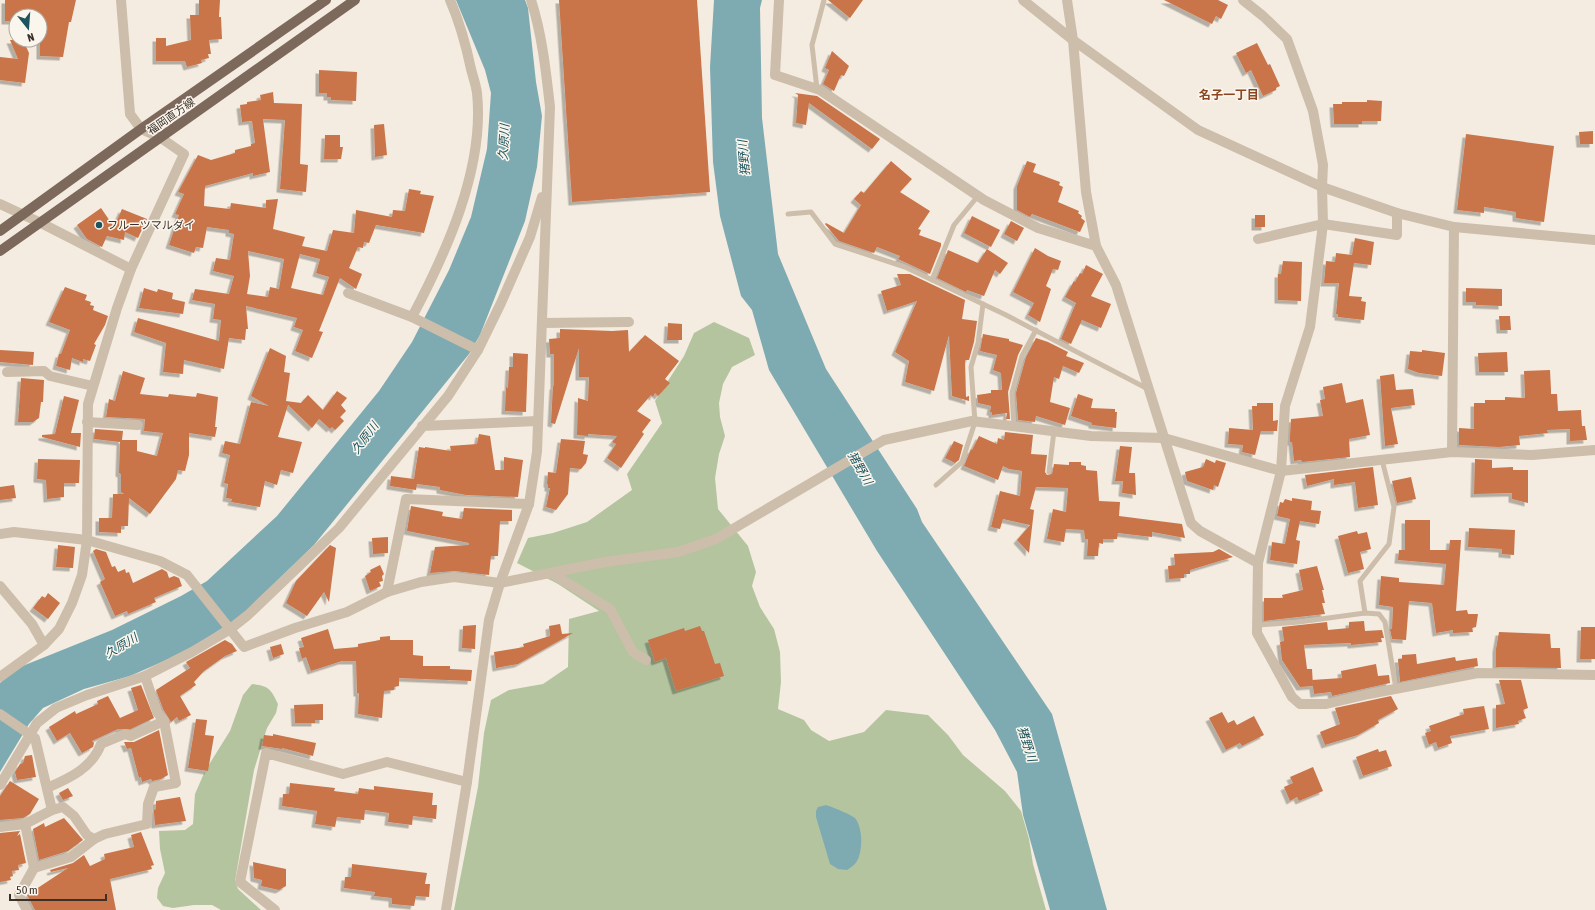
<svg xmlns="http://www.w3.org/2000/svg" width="1595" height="910" font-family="'Asap Condensed','Noto Sans JP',sans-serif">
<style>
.green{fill:#b4c49f}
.water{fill:#7eabb2}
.building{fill:#c97449;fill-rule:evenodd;filter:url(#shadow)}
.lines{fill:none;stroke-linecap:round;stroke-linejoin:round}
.service{stroke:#cdbeab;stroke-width:5}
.minor{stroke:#cdbeab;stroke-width:10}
.tertiary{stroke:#cdbeab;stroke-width:10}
.primary{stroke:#7d695b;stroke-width:10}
.poi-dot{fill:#1e545e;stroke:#fbf6ed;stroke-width:1.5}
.labels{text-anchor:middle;stroke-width:3;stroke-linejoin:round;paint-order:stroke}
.street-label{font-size:11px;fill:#3b312a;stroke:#fbf6ed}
.poi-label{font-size:11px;fill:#3b312a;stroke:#fbf6ed;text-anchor:start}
.neighbourhood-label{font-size:12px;font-weight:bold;fill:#8c4421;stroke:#fbf6ed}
.water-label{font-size:12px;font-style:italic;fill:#1e545e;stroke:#fbf6ed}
</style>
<defs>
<filter id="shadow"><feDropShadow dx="-3.5" dy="3.5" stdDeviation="0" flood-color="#0004"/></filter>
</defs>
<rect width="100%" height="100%" fill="#f4ece0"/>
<g class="green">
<path d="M714 322 749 338 755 355 732 367 723 384 719 403 720 417 725 436 719 454 715 478 718 509 748 546 756 572 752 586 760 607 774 629 780 652 781 682 778 709 804 720 811 730 829 741 864 732 886 710 928 715 948 735 963 755 1005 791 1021 811 1029 839 1033 864 1046 910H454L478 787 484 733 491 700 509 690 543 684 568 667 569 619 599 611 558 584 517 563 528 538 553 533 587 522 632 490 627 474 662 423 655 401 684 356 694 333Z"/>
<path d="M252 684C269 686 271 689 278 704L276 713 267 728 254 770 235 881 238 889 261 910H221L212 905H194L173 908 163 906 157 898 158 888 165 873 160 849 159 831 185 830 193 824 195 794 205 771 230 731 243 695Z"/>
</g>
<g class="water">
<path d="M456 0H525L528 8 536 82 542 116 537 167 525 221 480 335 469 354 314 545 241 616 187 651 130 676 84 689 43 708 29 724 0 772V683L15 669 112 630 181 596 207 581 277 516 379 391 412 342 449 270 471 217 487 149 491 93 485 70Z"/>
<path d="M714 0H762L760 8 762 118 778 254 826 369 917 509 922 522 1052 714 1107 910H1050L1023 815 1017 772 995 730 877 551 769 370 752 310 741 296 720 216 713 162 710 67Z"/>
<path d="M826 805C832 807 850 814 855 818 863 828 863 851 857 861 855 865 851 867 847 870L838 869 830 864 816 817V811L818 807Z"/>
</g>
<g class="building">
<path d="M5 0H76L71 22H69L63 57 40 56V24L46 22H40V16H16V21H5Z"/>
<path d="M199 0H220L219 17H221L222 39 209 40 211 54H208L209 58 201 60 202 63 187 67 185 61H156V38H166V46L191 40 190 15H199Z"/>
<path d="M559 0H697L710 192 572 202Z"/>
<path d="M828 0H863L850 18Z"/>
<path d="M1164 0H1218L1228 5 1221 19 1216 16 1212 24Z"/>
<path d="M10 40H23L29 53 25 83 0 80V57L18 59Z"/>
<path d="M1257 43 1268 65 1270 64 1280 86 1276 88V90L1263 96 1251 70 1246 73 1236 53Z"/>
<path d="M832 51 849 66 844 76 841 75 834 91 823 84 829 70 825 68Z"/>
<path d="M319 70 357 72 356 101 331 100V97H327V93H319Z"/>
<path d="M273 92 274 103 302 104 300 164 308 165 306 192 280 189 285 120 263 119 270 172 253 176V173L205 186 204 206 230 209 231 203 266 208V200L278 199 273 229 305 237 302 246 327 251 333 230 354 233 356 210 392 217 393 210 405 211 409 189 421 191 420 194 434 196 424 233 376 225 369 243 364 242 363 248 358 247 349 268 362 274 356 289 340 278 319 331 323 332 312 358 295 351 303 330 294 327 297 318 246 306 248 329H246L245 340 229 338 224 369 184 360 183 374 163 372 166 343 134 332 138 318 219 341 221 320 213 319 215 304 192 300 195 289 229 294 234 276 213 271 216 258 230 260 234 234 229 233V230L207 227 203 248 196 247 194 253 169 245 179 215 175 214 184 194 178 192 198 155 211 160 235 153V150L251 146V144L255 143 252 121 242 122 240 105 247 104V102L261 100 260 95ZM248 251 284 259 279 289 270 287 268 297 247 294 250 276ZM300 254 320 259 316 273 329 277 323 295 291 288Z"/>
<path d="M795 93 817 96 880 139 872 149 809 103 806 125 796 123 798 95Z"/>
<path d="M1367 100 1382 101 1381 121H1362V124H1334L1333 104H1342V102H1367Z"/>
<path d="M384 124 387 155 375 157 374 125Z"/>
<path d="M1593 131V144H1580L1579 132Z"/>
<path d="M1466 134 1554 146 1544 222 1516 218V212L1504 210 1484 207V213L1457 210Z"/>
<path d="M325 135H340V147H343L341 159H324Z"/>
<path d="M891 161 912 179 900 192 930 211 918 229 921 230 919 235 941 243V246L930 274 898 259 900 256 877 247 874 253 839 241 825 224 826 223 844 233 861 205 854 199 861 191 864 193Z"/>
<path d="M1027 161 1036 164 1033 172 1060 182 1059 185 1063 187 1058 202 1079 211 1078 213 1082 216 1081 218 1085 221 1080 232 1032 214 1030 217 1017 210V186Z"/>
<path d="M101 208 114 227 122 209 147 219 138 238 125 232 124 240 107 236 102 247 87 239 77 225Z"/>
<rect x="1255" y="215" width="10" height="12"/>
<path d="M972 216 1000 230 991 247 964 233Z"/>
<path d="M1011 221 1024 228 1017 241 1004 234Z"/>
<path d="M1355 238 1374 242 1371 265 1354 263 1349 296 1362 297 1361 301 1366 302 1364 320 1338 317V314H1336L1339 283H1324L1326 261 1335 262 1336 253 1352 255Z"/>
<path d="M1035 248 1048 256 1061 261 1058 270 1053 269 1046 286 1051 289 1040 322 1028 315 1034 303 1013 292Z"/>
<path d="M987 249 1008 263 1000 274 995 270 984 296 967 290 966 292 937 278 948 250 978 263Z"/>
<path d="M1283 261 1302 262 1301 301 1278 300V274H1281Z"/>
<path d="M1086 265 1103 274 1091 296 1111 304 1101 328 1082 320 1071 344 1061 339 1076 303 1065 297 1074 281 1075 282 1080 273 1082 274Z"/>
<path d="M897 274H910L965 300 962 319 977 321 974 342 969 360H965L966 397 969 396V401L952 396 949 335 934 391 905 382 909 361 895 352 917 301 887 311 881 291 901 285Z"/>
<path d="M65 287 87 295 85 300 91 302 90 305 94 306 93 310 108 316 105 325 94 344 96 345 90 361 83 359V362L72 358 70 370 56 366 59 354H61L70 330 49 322Z"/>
<path d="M144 288 157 292 158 289 173 293 172 299 185 302 183 314 139 308Z"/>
<path d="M1466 288 1502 289V306L1476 305V302H1466Z"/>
<path d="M1499 316H1510L1511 330H1500Z"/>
<path d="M668 323 682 324V340H667Z"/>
<path d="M560 329 612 331 628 330 629 352 645 335 679 361 665 379 670 383 658 396 655 393 653 397 651 395 637 411 651 420 642 432 644 434 621 468 607 458 616 444 612 442 617 436 588 434V436L577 435 578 398 588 401 589 377H579V348L555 424 551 423 553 386H554V354H550L549 339 560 338Z"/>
<path d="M983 334 1009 339V341L1023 345 1018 355 1008 392 1010 419H1006L1007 413 992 415V412H990L991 406 978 403 977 395 991 393V390H1002L1001 373 993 370 997 355 980 351Z"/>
<path d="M1036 338 1048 342 1068 352 1066 356 1084 363 1079 373 1063 366 1059 379 1054 377 1050 402 1070 408 1065 425 1036 416 1035 422 1018 420 1016 393 1026 357Z"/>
<path d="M270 348 286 356 284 372 290 373 286 401 301 403 308 395 323 410 337 391 347 398 341 405 346 411 340 417 344 421 335 430 332 427 330 429 319 419 312 428 288 405 278 437 302 442 293 473 281 470 277 485 265 481 260 507 231 502 232 499 226 498 228 484 224 483 230 455 222 453 225 441 240 444 251 402 269 406 251 396Z"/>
<path d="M0 350 34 352 33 365 0 362Z"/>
<path d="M1422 350 1445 353 1442 376 1419 373 1408 369 1410 351 1422 352Z"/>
<path d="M1507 352 1508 372H1479L1478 353Z"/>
<path d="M513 353 528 354 526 412 505 411 506 387 508 388 509 367H513Z"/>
<path d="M1550 370 1551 390V394H1557L1558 411 1581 410 1582 426H1585L1587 440 1570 441V429L1547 430 1548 433 1519 436 1520 445 1499 447 1459 445V428L1474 429V403H1485V400H1505V397L1525 398 1524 371Z"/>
<path d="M123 371 145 378 140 394 168 397 169 394 196 397 197 393 218 397 215 427H217L215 437 189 433V455L185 471 178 470 176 479 150 514 129 498 128 526H121V533L99 532V518H112L113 494H124L121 492V474L119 473 120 442 94 439 95 429 123 431 122 440H137V451L157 456 163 433 144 431 145 419 106 417 109 399 115 401Z"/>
<path d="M1394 374 1396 390 1413 389 1415 405 1391 408 1398 444 1385 446 1380 376Z"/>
<path d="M21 378 44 380 43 402H41L39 418 33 422H18Z"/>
<path d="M1342 383 1346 403 1363 399 1370 435 1349 439 1350 457 1302 462 1301 460 1294 461 1292 442H1290V437L1291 419 1323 416 1320 400 1325 399 1323 387Z"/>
<path d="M1078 394 1093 399 1091 408 1115 409V412H1117L1116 428 1092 425V423L1071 416Z"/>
<path d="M64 396 79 400 71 433H81L80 447 42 437V435L55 434Z"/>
<path d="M1257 403H1273V421L1278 420 1277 431H1261L1255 455 1242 452 1243 445 1228 444 1229 428 1253 430 1252 406H1257Z"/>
<path d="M1005 432 1033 435 1031 454 1047 455 1045 472 1047 475 1052 474 1054 464 1069 465V462H1081V465L1086 466V470L1097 471 1099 501 1120 502 1119 516 1182 524 1185 538 1152 532V537L1118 533 1117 539H1103V544L1099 543 1098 556H1087L1088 539H1085L1084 530 1066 529 1064 542 1047 539 1053 509 1066 512 1068 488 1036 487 1030 509 1034 510 1029 553 1017 540 1030 525 1003 519 1000 529 991 527 1000 491 1020 496 1022 471 1009 469 1003 466 998 480 964 466 971 449 972 450 979 436 997 444 998 438 1004 440Z"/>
<path d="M479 434 490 436 495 470H504V457L523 460 518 497 466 495 440 490V487L417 484 416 490 390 486 391 476 414 479 419 447 425 448V447L451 451 450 446 477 444Z"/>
<path d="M561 439 585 441 583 454 588 455 586 463 581 469 570 468 568 494 556 510 546 507 550 488H548V484H547L548 472 556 473Z"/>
<path d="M954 441 963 445 959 460 955 463 945 458Z"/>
<path d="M1120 446 1132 447 1129 473H1135L1136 495 1122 493 1123 481H1115Z"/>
<path d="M38 459 80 460 79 483H64V497L47 499 46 480 37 479Z"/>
<path d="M1206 459 1215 463 1216 460 1226 463 1218 487 1214 485 1213 490 1187 481 1185 472 1203 467Z"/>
<path d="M1475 459 1492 460V468L1513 467V470H1528V503L1512 499V493L1474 494Z"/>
<path d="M1373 467 1378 505 1358 508 1355 482 1334 485V479L1307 486 1305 475Z"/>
<path d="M1411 477 1416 499 1397 503 1392 481Z"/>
<path d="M14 485 16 498 0 500V487Z"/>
<path d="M1292 498 1312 501 1311 510 1321 511 1319 524 1300 521 1296 540 1300 541 1297 564 1270 560 1272 542 1285 544 1290 519 1277 516 1280 502 1283 503 1285 499 1292 501Z"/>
<path d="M411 506 443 512 442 516 462 519 464 508 512 510V521H500L498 556H491L489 575 455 571 430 573 435 547 469 545V543L407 531Z"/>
<path d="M1405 520H1430V550H1449L1450 540H1461L1456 611 1467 610 1468 614H1478L1476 627 1472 628 1473 632 1453 633V630L1436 633 1432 603 1409 601 1406 640 1392 639 1390 629H1392L1393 607 1379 605 1381 576 1399 578V582L1444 585 1446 564 1398 560 1399 550H1405Z"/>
<path d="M1469 528 1515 530 1514 555 1502 554V549L1468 547Z"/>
<path d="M1357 531 1358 534 1367 532 1371 549 1360 552 1364 569 1348 573 1338 536Z"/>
<path d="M388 537V553L373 554 372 538Z"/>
<path d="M58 545 75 547 73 568 56 567Z"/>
<path d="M330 545 336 548 329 602 324 592 307 616 286 603 296 581Z"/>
<path d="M96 549 106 552 112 567 115 566 118 572 125 569 126 573 129 572 133 583 162 569 167 572 169 578 174 576 179 578 182 586 154 598 156 602 128 614 127 611 115 616 100 582 105 579 93 551Z"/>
<path d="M1219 549 1233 557 1190 570V574H1184V578L1169 579 1168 566 1175 565 1174 554 1213 552Z"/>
<path d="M380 565 384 574 382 576 383 581 379 582 381 586 370 591 365 576 371 572 370 570Z"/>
<path d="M1317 566 1324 590H1322L1325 603H1322L1325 614 1264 621V598H1283L1282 595 1303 590 1299 570Z"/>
<path d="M48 593 60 603 48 619 33 608 42 596 45 598Z"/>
<path d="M1364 621 1365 631 1382 630 1384 638H1381L1382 642 1351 645V643L1304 645 1307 669H1312L1313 686 1300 687 1282 660 1280 642 1284 641 1282 627 1327 622 1328 630 1349 628V622Z"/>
<path d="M560 624 562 634 573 633 518 664 496 668 494 652 524 647 523 644 550 636 549 626Z"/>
<path d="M476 625 475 649 462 648 463 626Z"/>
<path d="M700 626 702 631H704L715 664 720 663 724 676 676 691 666 658 655 662 648 640 684 628 685 631Z"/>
<path d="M1581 627H1595V659H1580Z"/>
<path d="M328 629 334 649 358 647V644L380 640V637L390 636V640H413V655L423 656V666H450V669L472 670 471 681 399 678V686L394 687V690L384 691 382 718 358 714 359 693H357L356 661H342L311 671 306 657 302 659 299 648 304 647 301 638Z"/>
<path d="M1499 632 1550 634 1551 648H1560L1561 668 1496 667V649Z"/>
<path d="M225 640 232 644 237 651 225 656 204 671 194 682 196 685 180 696 191 715 179 721 177 717 171 722 163 709 156 690 190 668 186 662Z"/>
<path d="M281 644 284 654 273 658 270 647Z"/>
<path d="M1416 654 1417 664 1455 657 1456 661 1477 658 1478 666 1400 682 1398 659H1402V655Z"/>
<path d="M1376 664 1378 676 1389 675 1390 683 1332 696 1331 692 1314 694 1312 680 1342 678 1341 671Z"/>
<path d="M1499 680H1521L1528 708 1523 710 1526 718 1518 721 1519 724 1496 728V705L1505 704Z"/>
<path d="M141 685 154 718 131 729H118L92 741 94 743 93 747 82 753 70 733 57 741 49 727 75 711 76 714 98 704 97 701 108 696 120 718 138 710 131 688Z"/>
<path d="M1391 696 1398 709 1378 720 1379 723 1358 735 1325 745 1320 732 1340 724 1335 708Z"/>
<path d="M323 704V720H315V723H295L294 705Z"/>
<path d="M1484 706 1489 729 1450 736 1452 743 1438 748 1436 742 1429 745 1425 733 1431 731 1429 726 1464 714 1463 709Z"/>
<path d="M1222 712 1228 723 1234 720 1237 725 1254 716 1264 735 1242 746 1240 743 1226 750 1209 718Z"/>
<path d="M196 719 207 720 205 735 214 736 208 771 188 768Z"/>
<path d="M159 730 168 775 161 779 152 781 151 779 142 782 141 777 139 778 131 748 127 749 124 742H134Z"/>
<path d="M273 734 316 743 313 756 282 748V749L262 746 264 735 273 736Z"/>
<path d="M1378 749 1379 752 1386 750 1392 766 1363 776 1356 757Z"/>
<path d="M32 755 36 777 17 780 15 772 20 764 23 763 25 756Z"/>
<path d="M1313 767 1323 791 1299 801 1297 797 1290 801 1284 787 1293 783 1290 777Z"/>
<path d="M10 781 39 799 30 814 23 818 0 820V796Z"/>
<path d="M290 783 335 788 334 791 358 794 359 788 374 790V786L433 793 432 805H437L436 819 413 816 412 825 388 822 389 813 365 810 364 820 337 817 335 827 315 824 317 811 282 806 283 794H289Z"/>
<path d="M68 788 73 796 63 800 59 793Z"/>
<path d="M180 797 186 821 155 825 154 813V810L156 809V801Z"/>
<path d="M64 818 83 840 68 851 39 860 33 829 44 823 45 827Z"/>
<path d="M20 831 17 836 20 834 26 863 18 865 19 870 12 871 13 876 10 877 11 880 0 882V833Z"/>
<path d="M141 832 154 865 151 866 152 869 110 879 116 910H35L27 895 68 868 51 872 50 870 73 863 84 855 90 866 105 859 104 854 134 847 131 835Z"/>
<path d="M253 862 286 869V886L279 890 261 886 262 880 254 878Z"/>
<path d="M352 864 427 873 425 884H430L429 897 416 896 414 906 392 904V898L374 896 375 892 344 888 345 877H351Z"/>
</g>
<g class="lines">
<g class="service">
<path d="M817 89 812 45 824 0"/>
<path d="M788 214 811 212 835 244 905 267 1006 315 1148 389"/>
<path d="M932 280 954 225 978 196"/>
<path d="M1014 427 1012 393 1022 356 1036 330"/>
<path d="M1049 472 1054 431"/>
<path d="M936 485 962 462 975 422 971 367 978 343 983 304"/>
<path d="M1365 613 1360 581 1389 544 1394 507 1382 460"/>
<path d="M1258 625 1299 622 1365 613 1379 614 1385 622 1396 689"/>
</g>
<g class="minor">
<path d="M779 0 775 75 820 90 984 200 1038 228 1096 246"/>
<path d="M1067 0 1073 40 1086 192 1096 246 1116 285 1191 523 1200 531 1258 563"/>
<path d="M1243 0 1263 16 1287 39 1313 111 1323 165 1322 187 1323 224 1310 327 1285 406 1281 471 1258 563 1257 633 1292 697 1300 704H1326L1369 694 1478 673 1595 675"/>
<path d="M41 223 131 269"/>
<path d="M1258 239 1323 224 1397 235V213"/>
<path d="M348 293 412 317C446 253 485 168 477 93 476 85 473 77 471 69 466 45 460 23 450 0"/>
<path d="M412 317 478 350"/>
<path d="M542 323 629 322"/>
<path d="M7 372 44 371 50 376 93 386"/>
<path d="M87 422 138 425"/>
<path d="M422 426 538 421"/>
<path d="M1452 452 1454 227"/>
<path d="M0 534 14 532 87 540 160 561 187 575 244 647 295 628 347 612 387 592 421 582 454 577 500 583 605 562 678 552 716 539 884 440 972 421 1091 436 1164 438 1281 471 1452 452 1532 455 1595 450"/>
<path d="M551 573 610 609 633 652 646 660"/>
<path d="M0 586 32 624 44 645"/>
<path d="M387 592 406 499 529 504"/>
<path d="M0 677 44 645 59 629 72 603 82 575 87 540 88 404 117 308 131 269 184 154 161 138"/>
<path d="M0 714 35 738 52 810 63 807 74 816 87 835 94 839 105 834 147 824 148 804 154 787 176 783 164 721 157 712 145 676"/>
<path d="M0 785 37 723 56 708 87 695 145 676 192 652 229 630 248 615 339 528 448 396 478 350 501 303 530 237 542 197"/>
<path d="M47 788C70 778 92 768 101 744L125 734 131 736 164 721"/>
<path d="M25 824 34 868 71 857 94 839"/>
<path d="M0 827 25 824 52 810"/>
<path d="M27 910 19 895 34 868"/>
<path d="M275 910 240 882 266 753 343 774 387 762 467 782"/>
<path d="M446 910 467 782 489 620 500 583 529 504 537 452 550 107C546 71 542 34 531 0"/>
</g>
<g class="tertiary">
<path d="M121 0 130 114 141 129 161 138"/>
<path d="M1023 0 1073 40 1198 130 1322 187 1397 213 1454 227 1595 240"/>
<path d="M0 204 41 223"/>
</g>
<g class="primary">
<path d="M0 231 141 129 326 0"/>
<path d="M0 251 355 0"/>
</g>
</g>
<circle class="poi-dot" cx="99" cy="225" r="4"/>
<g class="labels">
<g class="street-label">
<text transform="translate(171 116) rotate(-35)" y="4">福岡直方線</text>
</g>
<g class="poi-label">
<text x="107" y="229">フルーツマルダイ</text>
</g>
<g class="neighbourhood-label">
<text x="1229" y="99">名子一丁目</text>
</g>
<g class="water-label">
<text transform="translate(504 142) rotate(-87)" y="4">久原川</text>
<text transform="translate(744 158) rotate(-95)" y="4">猪野川</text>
<text transform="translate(365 438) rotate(-53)" y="4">久原川</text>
<text transform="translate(860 468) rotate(60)" y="4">猪野川</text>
<text transform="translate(121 646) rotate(-31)" y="4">久原川</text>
<text transform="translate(1027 744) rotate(72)" y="4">猪野川</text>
</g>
</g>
<g transform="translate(28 28) rotate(163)"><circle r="19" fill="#fbf6ed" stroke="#aea79f"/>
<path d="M0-3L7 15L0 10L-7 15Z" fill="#1e545e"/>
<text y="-6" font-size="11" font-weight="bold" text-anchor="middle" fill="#3b312a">N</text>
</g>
<path d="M10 894v6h96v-6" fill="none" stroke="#3b312a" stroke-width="2"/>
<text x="16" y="894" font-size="12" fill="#3b312a" stroke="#fbf6ed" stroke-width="3" paint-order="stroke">50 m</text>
</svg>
